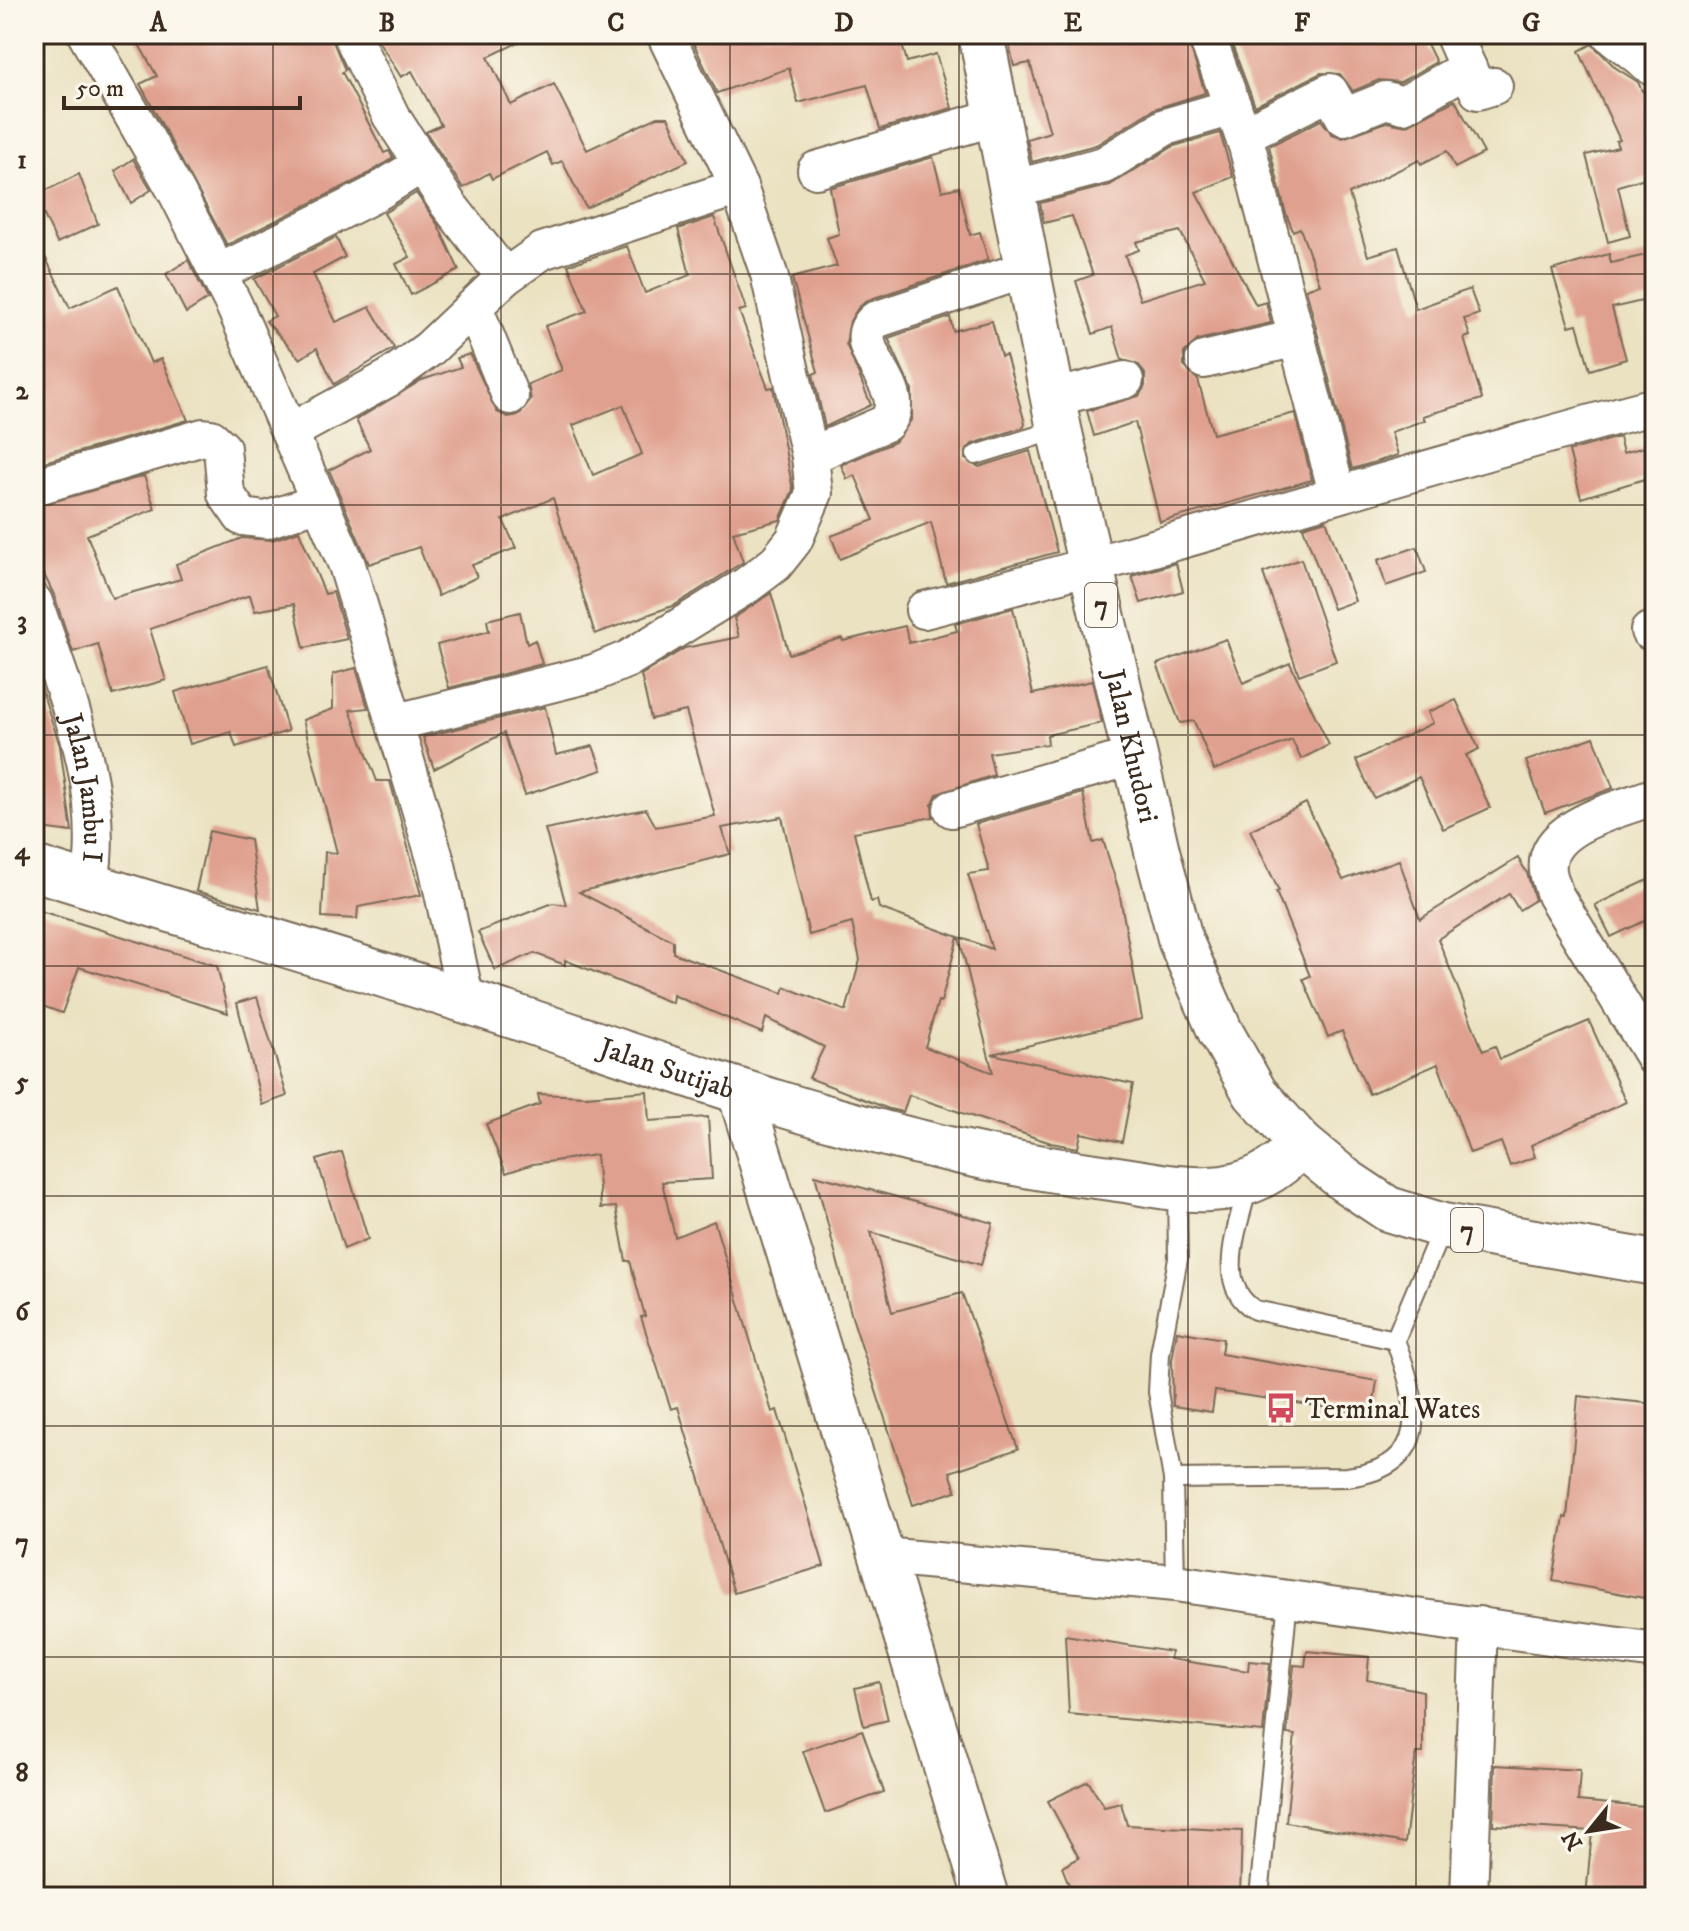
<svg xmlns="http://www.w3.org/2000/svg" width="1689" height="1931" font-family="'IM FELL DW Pica',serif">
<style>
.building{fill:#e0a08f;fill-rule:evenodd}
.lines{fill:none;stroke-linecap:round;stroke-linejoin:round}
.lane-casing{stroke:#796a57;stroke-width:22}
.street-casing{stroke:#796a57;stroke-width:40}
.secondary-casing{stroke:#796a57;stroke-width:48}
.highway-casing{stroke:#796a57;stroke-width:48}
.lane{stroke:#fff;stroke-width:18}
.street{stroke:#fff;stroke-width:36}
.secondary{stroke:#fff;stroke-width:44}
.highway{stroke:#fff;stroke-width:44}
.grid{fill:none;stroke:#3b2a1e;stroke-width:2;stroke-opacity:0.55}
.labels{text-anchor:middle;stroke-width:6;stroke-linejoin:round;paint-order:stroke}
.shield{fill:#fbf7ec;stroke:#75685c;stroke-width:2}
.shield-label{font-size:26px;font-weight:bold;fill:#3b2a1e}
.street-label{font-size:28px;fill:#3b2a1e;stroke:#fbf7ec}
.poi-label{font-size:28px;fill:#3b2a1e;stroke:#fbf7ec;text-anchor:start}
.neatline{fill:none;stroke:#3b2a1e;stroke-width:3}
.grid-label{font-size:26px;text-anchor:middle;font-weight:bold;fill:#3b2a1e}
</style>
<rect width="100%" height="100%" fill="#fbf7ec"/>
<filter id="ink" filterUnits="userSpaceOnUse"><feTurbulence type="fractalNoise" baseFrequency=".0125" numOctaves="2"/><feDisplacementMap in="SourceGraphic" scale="16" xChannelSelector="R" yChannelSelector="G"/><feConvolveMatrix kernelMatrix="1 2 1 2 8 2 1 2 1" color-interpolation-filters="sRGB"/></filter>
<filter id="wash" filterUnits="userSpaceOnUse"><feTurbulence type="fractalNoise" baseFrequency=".006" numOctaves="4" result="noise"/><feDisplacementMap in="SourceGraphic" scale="32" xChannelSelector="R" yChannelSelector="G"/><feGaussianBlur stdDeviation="1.8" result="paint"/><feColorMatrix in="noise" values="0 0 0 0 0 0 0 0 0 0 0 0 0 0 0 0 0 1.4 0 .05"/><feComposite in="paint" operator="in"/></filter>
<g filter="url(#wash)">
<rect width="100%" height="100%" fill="#ebe2c2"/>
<g id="blocks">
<g class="building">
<path d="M133 34H330L345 70 342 72 384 153 389 151 393 158 361 178 227 245 140 84 157 76Z"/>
<path d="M374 34H536L488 57 511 105 554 84 587 150 658 117H668L688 161 586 208 562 161 553 165 547 152 492 179 489 173 463 188 426 132 441 125 412 71 401 77Z"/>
<path d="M689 34H899L907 62 936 54 952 108 880 129 867 85 798 103 789 68 717 93Z"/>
<path d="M1007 34H1186L1205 93 1154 109 1096 145 1032 162 1027 139 1050 132 1030 63 1014 66Z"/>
<path d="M1228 34H1422L1436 62 1400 82 1379 80 1353 91 1340 74 1321 73 1255 106Z"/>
<path d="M1592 44 1616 68 1638 82 1642 91 1647 89 1655 107V175L1618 186 1630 236 1608 242 1586 155 1618 147 1616 141 1620 140 1579 51Z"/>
<path d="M1455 100 1484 153 1455 168 1447 151 1421 164 1419 160 1349 194 1368 256 1398 247 1416 309 1470 289 1479 314 1464 319 1470 336 1464 338 1482 399 1423 416 1425 420 1391 432 1398 455 1352 469 1306 289 1320 284 1300 228 1293 231 1286 214 1269 146 1321 120 1332 134 1343 138 1387 122 1406 126Z"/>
<path d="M1220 133 1233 177 1196 192 1256 305 1266 302 1271 323 1198 340 1184 353V366L1198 380 1213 434 1295 413 1312 480 1160 522 1135 422 1094 436 1087 411 1139 396 1145 386V374L1139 365 1122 360 1112 327 1093 334 1076 281 1093 275 1072 216 1044 223 1040 203 1110 185 1174 146ZM1180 231 1205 280 1140 300 1125 255 1139 250 1136 242Z"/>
<path d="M933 157 942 191 959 187 970 235 980 232 988 260 868 300 858 308 850 321 846 344 871 405 825 427 813 374 818 372 792 278 837 266 827 238 839 234 830 188Z"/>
<path d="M133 159 151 190 131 203 115 171Z"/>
<path d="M79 174 98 224 57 243 35 196Z"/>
<path d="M416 193 438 225 459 270 411 295 396 264 410 257 384 213Z"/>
<path d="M714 217 746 309 739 311 768 388 773 387 793 490 780 520 733 532 743 562 675 605 595 634 553 498 503 520 516 548 472 565 477 577 438 596 419 547 369 564 329 470 370 449 356 420 422 380 461 367 457 358 470 354 497 412 508 417 519 415 531 400 528 384 562 370 545 326 587 311 568 265 627 246 645 293 690 275 678 229ZM623 405 642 454 593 475 573 425Z"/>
<path d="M34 234 70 308 118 286 151 363 161 359 188 420 34 465Z"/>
<path d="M336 237 345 257 313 274 336 322 370 307 394 348 334 384 317 348 300 359 266 321 275 316 254 279Z"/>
<path d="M1655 253V298L1612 308 1626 359 1590 370 1577 324 1569 326 1552 270 1609 254 1611 263Z"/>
<path d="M188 260 208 299 186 313 166 274Z"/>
<path d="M950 317 953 331 992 321 1001 356 1006 355 1025 423 1024 427 972 444 965 452V459L979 467 1030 451 1057 552 946 583 931 522 840 559 831 536 874 520 855 475 847 479 841 465 895 442 912 419V390L888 338Z"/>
<path d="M1619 437 1623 453 1655 444V476L1581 498 1569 451Z"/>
<path d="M144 476 155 509 87 535 112 598 181 579 176 564 242 538 272 540 299 531 325 594 333 592 347 639 304 648 294 604 255 611 250 595 150 629 166 680 113 695 98 644 73 652 54 595 34 554V507Z"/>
<path d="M1326 520 1355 601 1333 609 1303 527Z"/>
<path d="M1417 547 1426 572 1386 586 1378 560Z"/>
<path d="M1301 559 1336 661 1299 675 1263 573Z"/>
<path d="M1176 563 1183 591 1141 603 1132 576Z"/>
<path d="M771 593 789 654 842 638 843 641 905 626 909 643 957 631 955 624 1013 608 1033 694 1092 681 1102 723 1047 735 1048 744 989 753 994 775 937 794 932 805 933 817 854 832 871 902 877 900 879 908 958 937 941 1002 938 1001 925 1047 993 1073 959 937 992 949 968 874 989 871 976 824 1083 793 1093 843 1103 840 1119 891 1142 1019 992 1054 1133 1084 1122 1142 1081 1133 1078 1148 1051 1143 909 1095 903 1112 889 1109 809 1078 824 1047 766 1018 762 1033 673 995 672 1003 565 960V965L534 953 495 970 478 932 553 903 566 905 545 829 646 809 656 827 715 816 686 711 651 719 641 675 685 648 739 637 734 618ZM782 817 809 935 852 923 860 960 846 1011 785 987 783 993 673 953V941L579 892 730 854 722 828Z"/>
<path d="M520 612 527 644 535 640 542 664 449 688 437 645 489 631 487 620Z"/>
<path d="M1226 639 1243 683 1290 663 1329 745 1301 759 1292 740 1214 770 1194 721 1180 723 1157 664Z"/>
<path d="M268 665 288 731 236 747 231 732 190 744 175 692Z"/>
<path d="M34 667 60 746 72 832 34 827Z"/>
<path d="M356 668 368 708 350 710 377 781H390L421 895 358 907 357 919 322 917 325 852 337 853 303 720 333 709V674Z"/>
<path d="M1456 700 1479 749 1466 755 1490 808 1443 829 1419 777 1374 798 1356 760 1433 723 1428 712Z"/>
<path d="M545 707 556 755 593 746 602 770 525 795 504 733 434 769 423 737Z"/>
<path d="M1594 737 1613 788 1545 813 1526 761Z"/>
<path d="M1306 803 1343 880 1399 860 1420 919 1518 858 1527 873 1535 900 1519 910 1509 894 1438 939 1483 1051 1495 1046 1500 1059 1589 1021 1626 1102 1531 1145 1535 1157 1510 1166 1501 1142 1470 1153 1438 1064 1369 1094 1342 1031 1328 1037 1303 979 1310 976 1276 892 1279 891 1250 830Z"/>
<path d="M209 831 250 840 260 909 196 891Z"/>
<path d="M1648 880 1655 893V916L1611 937 1595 905Z"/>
<path d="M34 909 217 966 228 1013 79 967 62 1013 34 1003Z"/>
<path d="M257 997 287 1096 262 1105 237 1003Z"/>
<path d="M647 1091 649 1121 708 1117 712 1179 662 1182 675 1237 714 1221 772 1412 777 1410 824 1566 734 1593 678 1407 671 1409 641 1317 645 1316 630 1261H626L616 1207 601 1208 596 1155 533 1164 506 1173 486 1124 540 1104 538 1094 586 1096Z"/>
<path d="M342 1152 368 1239 344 1249 317 1160Z"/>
<path d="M815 1175 993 1223 981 1265 871 1232 892 1312 962 1293 1018 1449 950 1472 956 1491 913 1505 852 1317Z"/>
<path d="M1177 1331 1223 1339 1221 1354 1377 1381 1372 1414 1215 1391 1212 1412 1173 1406 1172 1360Z"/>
<path d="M1578 1396 1655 1404V1600L1553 1581 1564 1517 1567 1518Z"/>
<path d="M1065 1635 1171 1652 1170 1659 1248 1671 1249 1661 1270 1663 1263 1732 1069 1714Z"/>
<path d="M1307 1651 1369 1657 1367 1680 1423 1691V1753H1416L1405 1843 1286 1822 1295 1735 1287 1734 1294 1665 1305 1666Z"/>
<path d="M879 1682 888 1720 864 1726 855 1688Z"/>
<path d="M862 1730 884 1792 825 1813 803 1751Z"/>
<path d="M1495 1765 1580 1770 1578 1801 1655 1808V1897H1586L1592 1831 1493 1825Z"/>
<path d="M1088 1781 1104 1807 1121 1803 1127 1825 1242 1831 1240 1897H1074L1062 1867 1079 1858 1048 1801Z"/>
</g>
</g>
</g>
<g filter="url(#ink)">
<use href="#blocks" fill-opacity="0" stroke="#796a57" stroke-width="2"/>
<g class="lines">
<g class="lane-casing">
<g id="lane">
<path d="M976 455 1059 429"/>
<path d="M1248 1185C1240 1223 1212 1285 1255 1310L1395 1340"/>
<path d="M1173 1479 1347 1477C1434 1466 1419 1404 1395 1340L1443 1226"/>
<path d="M1175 1583 1173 1479 1158 1392 1160 1354 1178 1259 1177 1187"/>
<path d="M1259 1897 1288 1599"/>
</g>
</g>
<g class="street-casing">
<g id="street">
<path d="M86 34 177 193 234 305 347 565 437 865 466 1001"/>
<path d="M351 34 391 116 448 204 505 277"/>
<path d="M665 34 739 187"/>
<path d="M1206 34 1247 146 1337 493"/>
<path d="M1610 34 1655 69"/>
<path d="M1468 68 1478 91 1494 86"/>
<path d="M1243 135 1330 92 1344 117 1386 100 1403 105 1468 68 1453 34"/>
<path d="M816 170 999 116"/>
<path d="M1012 189 1104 165 1165 127 1233 107"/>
<path d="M218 273 371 196 422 164"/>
<path d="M474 307 510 396"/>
<path d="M1204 360 1297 338"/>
<path d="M1053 398 1125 380"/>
<path d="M290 432 389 378 429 349 505 277 542 251 739 187 769 274 810 456 814 493 794 540 775 564 747 585 628 659 594 673 397 722"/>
<path d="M810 456 886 423C915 389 843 349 875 320L1027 269"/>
<path d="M34 487 203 437 211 438 222 448 226 494 242 517 266 520 320 502"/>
<path id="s1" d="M34 602C65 695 107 785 90 885"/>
<path d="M924 610C1170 548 1410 470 1655 406"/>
<path d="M1649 631 1655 629"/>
<path d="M1655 796C1622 809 1542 825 1548 871 1549 879 1553 888 1555 895L1655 1059"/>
<path d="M952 809 1135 756"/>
<path d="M883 1556 1175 1583 1655 1651"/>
<path d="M1469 1897 1479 1625"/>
</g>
</g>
<g class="secondary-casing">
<g id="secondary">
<path id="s2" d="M34 868C197 919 362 966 525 1020 714 1083 904 1152 1103 1177 1138 1181 1174 1191 1209 1189 1248 1188 1276 1172 1301 1144"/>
<path d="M740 1092 986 1897"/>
</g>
</g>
<g class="highway-casing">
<g id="highway">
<path id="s3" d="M981 34 1059 429 1157 851 1181 942 1220 1031 1255 1093 1301 1144 1346 1181 1388 1209 1443 1226 1655 1263"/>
</g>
</g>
<use href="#lane" class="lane"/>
<use href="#street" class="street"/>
<use href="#secondary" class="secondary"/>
<use href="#highway" class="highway"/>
</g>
</g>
<path class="grid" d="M273 34V1897M501 34V1897M730 34V1897M959 34V1897M1188 34V1897M1416 34V1897M34 274H1655M34 505H1655M34 735H1655M34 966H1655M34 1196H1655M34 1426H1655M34 1657H1655"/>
<defs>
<g id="bus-bare" transform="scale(2.4)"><path d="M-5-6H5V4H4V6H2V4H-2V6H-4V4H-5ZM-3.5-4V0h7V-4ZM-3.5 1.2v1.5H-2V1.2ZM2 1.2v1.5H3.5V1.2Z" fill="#d1495b" stroke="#fbf7ec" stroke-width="2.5" paint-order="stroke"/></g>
</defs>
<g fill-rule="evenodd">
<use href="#bus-bare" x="1281" y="1408"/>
</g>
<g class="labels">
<g class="shield">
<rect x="1085" y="583" width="32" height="44" rx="6"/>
<rect x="1451" y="1208" width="32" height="44" rx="6"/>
</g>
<g class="shield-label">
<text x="1101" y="614">7</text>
<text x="1467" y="1239">7</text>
</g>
<g class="street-label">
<text dy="10" stroke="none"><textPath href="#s3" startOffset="728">Jalan Khudori</textPath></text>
<text dy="10" stroke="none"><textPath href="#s1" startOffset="194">Jalan Jambu I</textPath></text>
<text dy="10" stroke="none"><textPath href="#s2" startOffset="664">Jalan Sutijab</textPath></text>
</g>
<g class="poi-label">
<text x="1305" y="1418">Terminal Wates</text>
</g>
</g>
<rect width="1689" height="1931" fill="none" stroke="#fbf7ec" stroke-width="88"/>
<g transform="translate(1589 1831) rotate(240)" stroke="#fbf7ec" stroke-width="6" paint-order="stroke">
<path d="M0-6L14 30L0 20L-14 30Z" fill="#3b2a1e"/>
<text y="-12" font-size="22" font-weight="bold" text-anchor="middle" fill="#3b2a1e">N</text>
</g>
<path d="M64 96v12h236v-12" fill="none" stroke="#3b2a1e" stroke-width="4"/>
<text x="76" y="96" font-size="24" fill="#3b2a1e" stroke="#fbf7ec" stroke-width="6" paint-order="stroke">50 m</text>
<rect x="44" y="44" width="1601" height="1843" class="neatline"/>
<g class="grid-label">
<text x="158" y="31">A</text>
<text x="387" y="31">B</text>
<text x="616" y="31">C</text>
<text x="844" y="31">D</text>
<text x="1073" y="31">E</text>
<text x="1302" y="31">F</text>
<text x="1531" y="31">G</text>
<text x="22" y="168">1</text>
<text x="22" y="399">2</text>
<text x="22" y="629">3</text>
<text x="22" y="859">4</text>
<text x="22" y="1090">5</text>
<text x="22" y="1320">6</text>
<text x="22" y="1551">7</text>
<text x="22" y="1781">8</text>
</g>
</svg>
